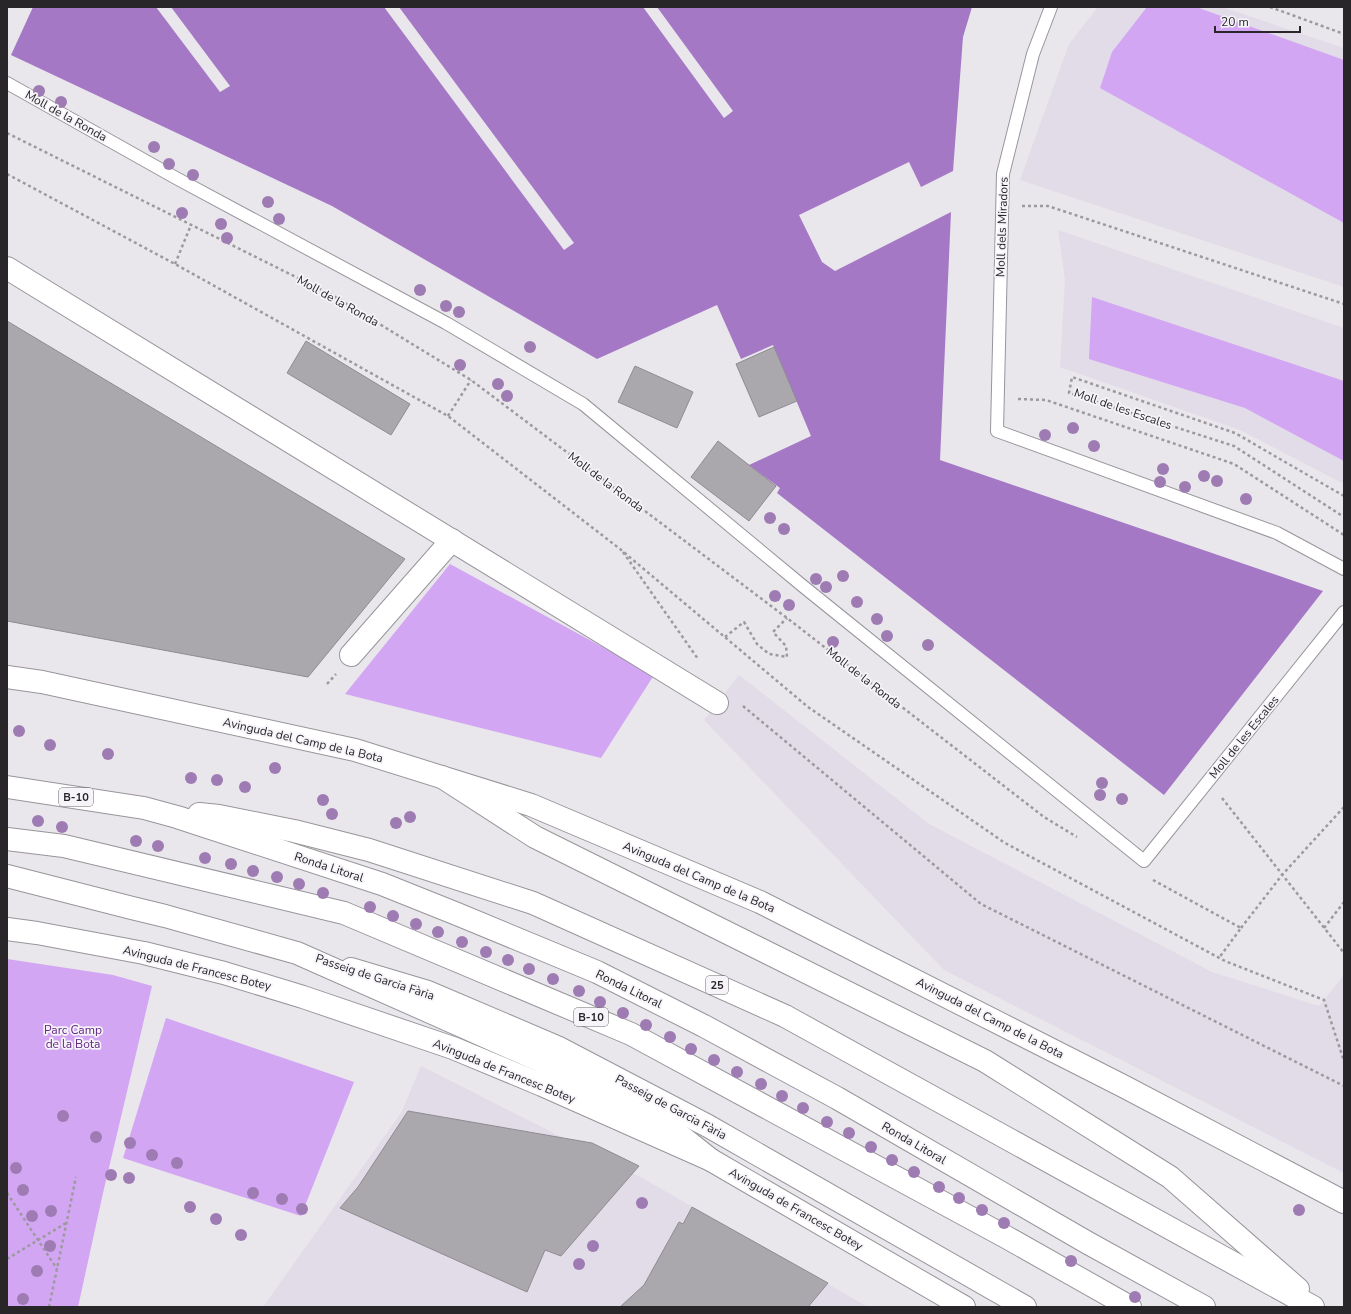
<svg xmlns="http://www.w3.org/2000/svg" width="1351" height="1314" font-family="'Nunito Sans',sans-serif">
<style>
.built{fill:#e2dbe8}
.green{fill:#d2a6f3}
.water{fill:#a578c6}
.pier{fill:#e9e6ec}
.building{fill:#aaa7ad;stroke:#8e8b91}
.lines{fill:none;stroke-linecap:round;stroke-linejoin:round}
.lane-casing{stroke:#98959b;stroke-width:14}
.street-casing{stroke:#98959b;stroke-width:24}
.secondary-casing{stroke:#98959b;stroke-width:24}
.highway-casing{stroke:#98959b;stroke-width:24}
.path{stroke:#9d9a9f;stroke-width:2.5;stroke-dasharray:3 3;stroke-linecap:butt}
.lane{stroke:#fff;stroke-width:12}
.street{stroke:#fff;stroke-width:22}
.secondary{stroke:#fff;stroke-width:22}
.highway{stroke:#fff;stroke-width:22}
.tree{fill:#9e7cb3}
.labels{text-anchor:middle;stroke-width:3.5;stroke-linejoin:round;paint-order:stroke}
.shield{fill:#f6f3f9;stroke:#666467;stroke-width:1}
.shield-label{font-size:11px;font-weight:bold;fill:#282629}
.street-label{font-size:12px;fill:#282629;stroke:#f6f3f9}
.park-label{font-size:12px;fill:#602584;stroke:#f6f3f9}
</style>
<rect width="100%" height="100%" fill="#e9e6ec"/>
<g class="built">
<path d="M1098 7H1222L1344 48V287L1020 180 1069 44Z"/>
<path d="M1058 230 1344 328V484L1240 430 1060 367 1065 279Z"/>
<path d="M739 675 929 824 1212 972 1319 1006 1344 975V1173L944 970 704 720Z"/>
<path d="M421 1066 642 1178 868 1307H263L401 1113Z"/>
</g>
<g class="green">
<path d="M1147 7H1196L1344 60V223L1100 88 1112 52Z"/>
<path d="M1092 297 1344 381V461L1245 408 1089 359Z"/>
<path d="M450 564 654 675 601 758 345 694Z"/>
<path d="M7 959 113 975 152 986 103 1193 78 1307H7Z"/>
<path d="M166 1018 354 1082 301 1216 123 1158Z"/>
</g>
<path class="water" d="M33 7H972L963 37 953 171 921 187 909 162 799 215 822 262 835 271 951 212 940 460 1323 591 1164 795 777 493 780 488 749 465 811 436 773 345 741 359 717 305 597 359 332 206 11 55Z"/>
<g class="pier">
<path d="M156 7H171L230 86 220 92Z"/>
<path d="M384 7H399L574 243 564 250Z"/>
<path d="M643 7H657L733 111 724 118Z"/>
</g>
<g class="building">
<path d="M7 321 405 559 308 677 7 621Z"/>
<path d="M306 341 410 404 391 435 287 373Z"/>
<path d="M774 347 797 401 759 417 736 364Z"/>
<path d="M635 366 693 392 677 428 618 402Z"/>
<path d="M718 441 776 486 749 521 691 477Z"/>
<path d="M408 1111 592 1143 639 1166 561 1256 545 1250 527 1292 340 1208 358 1187Z"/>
<path d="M692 1207 828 1283 808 1307H620L644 1285 679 1222 683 1224Z"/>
</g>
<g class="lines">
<g class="lane-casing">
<g id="lane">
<path d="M1051 7 1033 54 1003 174 997 431 1277 533 1344 569"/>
<path d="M7 83 176 178 446 323 583 404 804 587 1144 861 1344 612"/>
</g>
</g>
<g class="street-casing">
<g id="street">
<path d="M7 268 717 703"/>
<path d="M351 655 452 540"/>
</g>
</g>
<g class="secondary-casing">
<g id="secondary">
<path d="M7 677 42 682 355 750 531 805 760 902 1123 1086 1344 1202"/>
<path d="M7 929 37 933 144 953 224 973 303 997 453 1048 542 1085 711 1160 964 1307"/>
<path d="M351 969 428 992 557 1047 708 1126 1025 1307"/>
</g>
</g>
<g class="highway-casing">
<g id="highway">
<path d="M442 777 535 837 985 1061 1170 1177 1298 1289"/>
<path d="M7 787 144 808 177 817 382 884 457 914 597 972 704 1026 837 1098 1088 1243 1204 1307"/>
<path d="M199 814 219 816 294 831 369 850 533 903 785 1016 1313 1307"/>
<path d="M7 839 64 846 344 913 631 1034 1006 1237 1130 1307"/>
<path d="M7 876 132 908 165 916 297 953 543 1062 672 1129 711 1160"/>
</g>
</g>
<g class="path">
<path d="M1270 7 1344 34"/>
<path d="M7 133 332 295 471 380 787 618 1044 817 1077 837"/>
<path d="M7 174 175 264 448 416 620 549 808 707 1005 843 1225 961 1324 1000 1344 1061"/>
<path d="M1022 206H1048L1344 304"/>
<path d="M175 264 191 225"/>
<path d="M1018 399 1046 400 1234 464 1344 535"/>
<path d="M448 416 471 380"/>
<path d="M1344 496 1235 433 1072 377 1069 393 1234 446 1344 517"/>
<path d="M623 552 698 659"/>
<path d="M725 637 744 622 757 644 769 654 787 657 786 646 773 632 787 618"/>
<path d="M327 684 336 674"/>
<path d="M743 706 981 904 1344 1086"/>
<path d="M1222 798 1344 953"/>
<path d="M1153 880 1241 928 1219 958"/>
<path d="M1241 928 1282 875 1344 807"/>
<path d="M1324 928 1344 902"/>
<path d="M7 1193 57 1269"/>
<path d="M7 1259 66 1223"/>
<path d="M49 1307 76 1177"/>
</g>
<use href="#lane" class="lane"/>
<use href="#street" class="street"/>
<use href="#secondary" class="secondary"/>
<use href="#highway" class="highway"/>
</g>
<g class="tree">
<circle cx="39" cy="91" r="6"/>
<circle cx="61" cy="102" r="6"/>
<circle cx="154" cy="147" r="6"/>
<circle cx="169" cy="164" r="6"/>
<circle cx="193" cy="175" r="6"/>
<circle cx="268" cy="202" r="6"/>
<circle cx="182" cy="213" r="6"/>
<circle cx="279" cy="219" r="6"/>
<circle cx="221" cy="224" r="6"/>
<circle cx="227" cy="238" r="6"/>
<circle cx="420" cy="290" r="6"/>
<circle cx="446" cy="306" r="6"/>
<circle cx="459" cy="312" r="6"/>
<circle cx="530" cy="347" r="6"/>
<circle cx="460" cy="365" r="6"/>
<circle cx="498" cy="384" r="6"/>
<circle cx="507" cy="396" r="6"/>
<circle cx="1073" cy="428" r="6"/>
<circle cx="1045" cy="435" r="6"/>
<circle cx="1094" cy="446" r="6"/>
<circle cx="1163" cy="469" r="6"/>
<circle cx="1204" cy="476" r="6"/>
<circle cx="1217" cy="481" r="6"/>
<circle cx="1160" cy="482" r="6"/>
<circle cx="1185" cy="487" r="6"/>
<circle cx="1246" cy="499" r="6"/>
<circle cx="770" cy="518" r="6"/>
<circle cx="784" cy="529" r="6"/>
<circle cx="843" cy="576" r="6"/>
<circle cx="816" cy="579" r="6"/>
<circle cx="826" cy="587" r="6"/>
<circle cx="775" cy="596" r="6"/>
<circle cx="857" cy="602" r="6"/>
<circle cx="789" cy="605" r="6"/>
<circle cx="877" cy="619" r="6"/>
<circle cx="887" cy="636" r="6"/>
<circle cx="833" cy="642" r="6"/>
<circle cx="928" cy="645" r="6"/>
<circle cx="19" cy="731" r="6"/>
<circle cx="50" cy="745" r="6"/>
<circle cx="108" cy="754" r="6"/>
<circle cx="275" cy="768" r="6"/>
<circle cx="191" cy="778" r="6"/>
<circle cx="217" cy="780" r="6"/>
<circle cx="1102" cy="783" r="6"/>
<circle cx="245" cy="787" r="6"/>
<circle cx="1100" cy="795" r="6"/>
<circle cx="1122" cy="799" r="6"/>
<circle cx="323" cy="800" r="6"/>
<circle cx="332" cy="814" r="6"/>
<circle cx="410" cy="817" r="6"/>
<circle cx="38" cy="821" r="6"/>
<circle cx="396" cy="823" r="6"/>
<circle cx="62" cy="827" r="6"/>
<circle cx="136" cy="841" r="6"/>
<circle cx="158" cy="846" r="6"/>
<circle cx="205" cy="858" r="6"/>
<circle cx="231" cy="864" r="6"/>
<circle cx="253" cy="871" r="6"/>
<circle cx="277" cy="877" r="6"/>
<circle cx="299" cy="884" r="6"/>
<circle cx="323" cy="893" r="6"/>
<circle cx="370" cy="907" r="6"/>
<circle cx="393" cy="916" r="6"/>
<circle cx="416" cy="924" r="6"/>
<circle cx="438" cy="932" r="6"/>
<circle cx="462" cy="942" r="6"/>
<circle cx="486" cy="952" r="6"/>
<circle cx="508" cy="960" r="6"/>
<circle cx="529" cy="969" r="6"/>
<circle cx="553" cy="979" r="6"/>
<circle cx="579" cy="991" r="6"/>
<circle cx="600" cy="1002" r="6"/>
<circle cx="623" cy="1013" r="6"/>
<circle cx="646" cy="1025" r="6"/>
<circle cx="670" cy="1037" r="6"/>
<circle cx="691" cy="1049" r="6"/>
<circle cx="714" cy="1060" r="6"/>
<circle cx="737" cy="1072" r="6"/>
<circle cx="761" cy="1084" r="6"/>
<circle cx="782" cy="1096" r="6"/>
<circle cx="803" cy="1108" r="6"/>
<circle cx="63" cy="1116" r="6"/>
<circle cx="827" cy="1122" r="6"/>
<circle cx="849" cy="1133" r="6"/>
<circle cx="96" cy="1137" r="6"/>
<circle cx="130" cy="1143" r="6"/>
<circle cx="871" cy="1147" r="6"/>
<circle cx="152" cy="1155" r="6"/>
<circle cx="892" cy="1160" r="6"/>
<circle cx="177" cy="1163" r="6"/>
<circle cx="16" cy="1168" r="6"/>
<circle cx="914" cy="1172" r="6"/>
<circle cx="111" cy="1175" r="6"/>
<circle cx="129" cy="1178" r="6"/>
<circle cx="939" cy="1187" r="6"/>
<circle cx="23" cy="1190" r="6"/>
<circle cx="253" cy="1193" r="6"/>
<circle cx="959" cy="1198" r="6"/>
<circle cx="282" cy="1199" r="6"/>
<circle cx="642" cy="1203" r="6"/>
<circle cx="190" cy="1207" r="6"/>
<circle cx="302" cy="1209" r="6"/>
<circle cx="982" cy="1210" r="6"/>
<circle cx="1299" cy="1210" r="6"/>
<circle cx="51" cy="1211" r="6"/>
<circle cx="32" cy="1216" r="6"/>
<circle cx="216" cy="1219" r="6"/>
<circle cx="1004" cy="1223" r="6"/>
<circle cx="241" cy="1235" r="6"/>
<circle cx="50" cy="1246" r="6"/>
<circle cx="593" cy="1246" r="6"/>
<circle cx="1071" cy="1261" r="6"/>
<circle cx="579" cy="1264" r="6"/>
<circle cx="37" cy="1271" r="6"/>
<circle cx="1135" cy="1297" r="6"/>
<circle cx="23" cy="1299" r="6"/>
</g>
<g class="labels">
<g class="shield">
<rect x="59" y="788" width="34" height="18" rx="3"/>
<rect x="706" y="976" width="22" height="18" rx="3"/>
<rect x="574" y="1008" width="34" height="18" rx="3"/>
</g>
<g class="shield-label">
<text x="76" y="801">B-10</text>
<text x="717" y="989">25</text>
<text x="591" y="1021">B-10</text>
</g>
<g class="street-label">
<text transform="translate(66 116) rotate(29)" y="4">Moll de la Ronda</text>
<text transform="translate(1002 227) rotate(-88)" y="4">Moll dels Miradors</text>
<text transform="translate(338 301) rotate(29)" y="4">Moll de la Ronda</text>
<text transform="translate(1123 409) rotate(19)" y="4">Moll de les Escales</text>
<text transform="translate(606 482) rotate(37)" y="4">Moll de la Ronda</text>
<text transform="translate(864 678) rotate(38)" y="4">Moll de la Ronda</text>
<text transform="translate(1244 737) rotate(-51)" y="4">Moll de les Escales</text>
<text transform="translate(303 740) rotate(13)" y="4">Avinguda del Camp de la Bota</text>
<text transform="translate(329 867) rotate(18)" y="4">Ronda Litoral</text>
<text transform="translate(699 877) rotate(23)" y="4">Avinguda del Camp de la Bota</text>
<text transform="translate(197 968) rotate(14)" y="4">Avinguda de Francesc Botey</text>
<text transform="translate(375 977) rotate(18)" y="4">Passeig de Garcia Fària</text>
<text transform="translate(629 989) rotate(26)" y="4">Ronda Litoral</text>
<text transform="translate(990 1018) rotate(27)" y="4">Avinguda del Camp de la Bota</text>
<text transform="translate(504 1071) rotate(22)" y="4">Avinguda de Francesc Botey</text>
<text transform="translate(671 1107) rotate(28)" y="4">Passeig de Garcia Fària</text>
<text transform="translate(914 1143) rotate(30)" y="4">Ronda Litoral</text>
<text transform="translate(796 1209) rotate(30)" y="4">Avinguda de Francesc Botey</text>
</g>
<g class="park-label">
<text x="73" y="1034">Parc Camp<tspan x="73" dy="14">de la Bota</tspan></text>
</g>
</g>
<rect width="1351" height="1314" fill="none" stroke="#282629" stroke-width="16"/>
<path d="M1215 26v6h85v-6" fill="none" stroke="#282629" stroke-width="2"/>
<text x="1221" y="26" font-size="12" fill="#282629" stroke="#f6f3f9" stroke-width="3" paint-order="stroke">20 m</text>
</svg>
